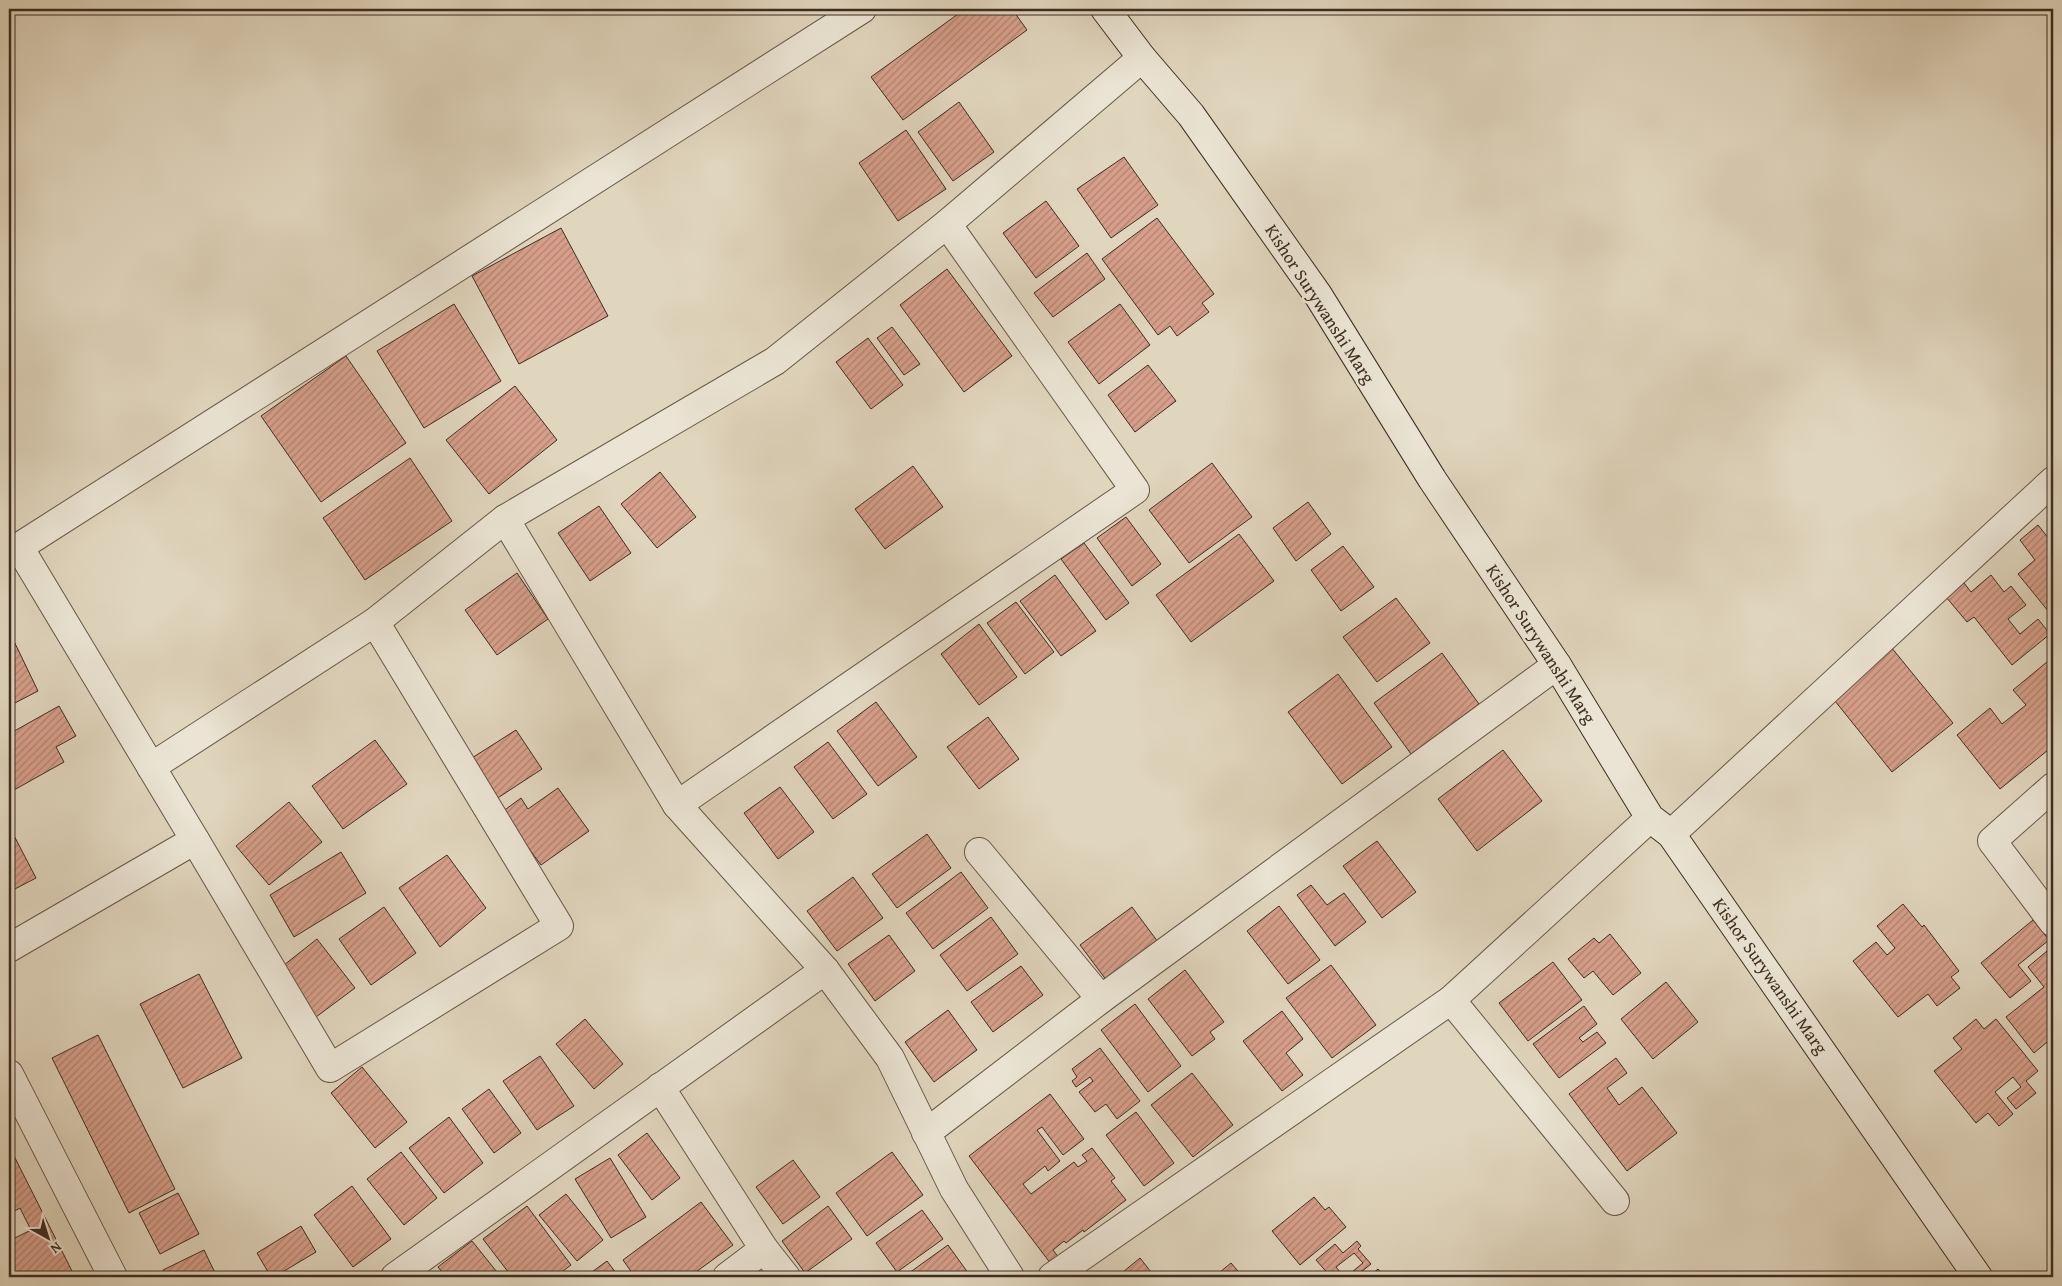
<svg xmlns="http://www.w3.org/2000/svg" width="2062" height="1286" font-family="'Gentium Book Plus',serif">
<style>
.building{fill:url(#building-hatch);stroke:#3e2d20}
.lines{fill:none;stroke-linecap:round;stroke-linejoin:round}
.street-casing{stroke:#665747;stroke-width:30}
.secondary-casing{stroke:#3e2d20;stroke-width:30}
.street{stroke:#ebe4d4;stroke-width:28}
.secondary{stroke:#ebe4d4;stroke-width:28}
.labels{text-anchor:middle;stroke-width:5;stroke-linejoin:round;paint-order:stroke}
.street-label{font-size:18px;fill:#3e2d20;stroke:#ebe4d4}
</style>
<defs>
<pattern id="building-hatch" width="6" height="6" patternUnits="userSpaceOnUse" patternTransform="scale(1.25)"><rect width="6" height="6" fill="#d79f8b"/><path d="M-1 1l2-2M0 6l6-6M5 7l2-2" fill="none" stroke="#b08271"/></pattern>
</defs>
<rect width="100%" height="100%" fill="#e0d5bd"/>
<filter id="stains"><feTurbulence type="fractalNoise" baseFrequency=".004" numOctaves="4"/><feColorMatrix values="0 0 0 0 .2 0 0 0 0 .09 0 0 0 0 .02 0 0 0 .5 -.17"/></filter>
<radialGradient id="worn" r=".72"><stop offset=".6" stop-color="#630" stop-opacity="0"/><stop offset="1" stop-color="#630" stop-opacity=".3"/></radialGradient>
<g class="building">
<path d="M965 9H1012L1027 30 903 120 871 77Z"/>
<path d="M959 102 994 152 953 181 918 132Z"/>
<path d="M906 130 946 189 898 221 859 163Z"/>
<path d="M1124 157 1158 205 1111 238 1077 189Z"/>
<path d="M1046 201 1079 246 1036 278 1003 233Z"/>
<path d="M1157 218 1214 294 1202 303 1209 312 1177 336 1170 326 1158 335 1102 259Z"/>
<path d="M561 228 608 316 519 364 472 276Z"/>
<path d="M1087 253 1105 279 1053 317 1034 293Z"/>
<path d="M947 269 1012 356 964 392 900 305Z"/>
<path d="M454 304 501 381 424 428 377 351Z"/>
<path d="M1120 304 1150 345 1099 384 1068 342Z"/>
<path d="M892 327 920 364 904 375 877 338Z"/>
<path d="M868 338 903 385 871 409 836 362Z"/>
<path d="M346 356 406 443 321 502 261 416Z"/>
<path d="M1148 365 1176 401 1135 432 1108 395Z"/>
<path d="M515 386 557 440 489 494 446 440Z"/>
<path d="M410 458 452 521 365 580 323 518Z"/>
<path d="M1212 463 1252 517 1189 563 1149 510Z"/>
<path d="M913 466 943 507 885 549 855 509Z"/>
<path d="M660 472 696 517 657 548 621 504Z"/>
<path d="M1308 502 1331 534 1296 561 1273 528Z"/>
<path d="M599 506 631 553 590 581 558 533Z"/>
<path d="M1126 517 1161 564 1132 586 1097 538Z"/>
<path d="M2038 525 2053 544V617L2018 574 2035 560 2020 540Z"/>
<path d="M1239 534 1274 581 1191 642 1156 595Z"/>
<path d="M1084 543 1129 603 1106 620 1061 559Z"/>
<path d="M1343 546 1374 587 1341 611 1311 570Z"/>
<path d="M517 573 548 619 497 655 465 610Z"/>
<path d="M1055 575 1096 631 1061 656 1020 601Z"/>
<path d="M1991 575 2004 592 2011 586 2026 605 2008 619 2020 634 2038 619 2050 634 2012 665 1974 617 1967 622 1946 597 1964 583 1971 592Z"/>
<path d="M1396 598 1430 643 1377 682 1343 637Z"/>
<path d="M1016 602 1054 652 1025 674 987 623Z"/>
<path d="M979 624 1017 677 979 705 941 654Z"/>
<path d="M9 631 38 691 9 706Z"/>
<path d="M1891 647 1953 723 1892 772 1831 696Z"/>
<path d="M1442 653 1479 704 1411 754 1374 703Z"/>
<path d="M2053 657V746L2000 789 1957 735 1990 708 2002 724 2026 705 2013 690Z"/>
<path d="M1338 674 1392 747 1342 784 1288 712Z"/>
<path d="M876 702 917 757 878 786 837 731Z"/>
<path d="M59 706 76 736 56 747 64 762 14 790 9 781V734Z"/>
<path d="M988 717 1019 759 979 789 947 747Z"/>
<path d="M516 730 542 769 490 803 464 763Z"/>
<path d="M375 740 407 784 343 829 312 786Z"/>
<path d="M828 742 867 794 833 819 794 767Z"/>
<path d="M1503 750 1542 801 1477 851 1438 799Z"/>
<path d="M780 787 814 832 778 859 744 813Z"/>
<path d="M558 788 589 831 541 865 502 812 521 798 528 809Z"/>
<path d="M289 802 322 842 269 885 236 846Z"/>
<path d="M9 826 36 878 9 892Z"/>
<path d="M927 834 951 868 897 908 872 874Z"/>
<path d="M1377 841 1416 892 1382 918 1343 866Z"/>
<path d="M341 852 366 893 294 937 270 895Z"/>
<path d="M447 855 486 908 440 947 399 888Z"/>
<path d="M961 872 988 908 933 949 906 913Z"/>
<path d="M853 877 883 918 837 951 807 911Z"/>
<path d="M1311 885 1327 905 1344 893 1366 922 1335 946 1297 895Z"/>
<path d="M1903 904 1922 927 1924 925 1959 971 1951 977 1960 988 1937 1006 1928 994 1898 1017 1853 961 1876 942 1887 955 1895 948 1877 926Z"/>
<path d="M1279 906 1320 960 1288 984 1247 931Z"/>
<path d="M384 907 416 953 371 985 339 939Z"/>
<path d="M1132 907 1158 942 1107 981 1080 945Z"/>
<path d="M991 917 1018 954 967 991 940 955Z"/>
<path d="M2033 920 2049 940 2018 965 2031 981 2010 998 1981 963Z"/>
<path d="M1610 934 1641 973 1613 995 1593 971 1584 978 1568 959 1594 938 1599 943Z"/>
<path d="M889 935 915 971 875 1001 848 964Z"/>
<path d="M317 939 355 988 316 1017 279 969Z"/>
<path d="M2053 946V1037L2034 1053 2006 1017 2044 987 2028 967Z"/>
<path d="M1553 962 1582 1000 1528 1041 1499 1003Z"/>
<path d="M1331 965 1376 1025 1332 1058 1286 998Z"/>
<path d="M1021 966 1043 995 993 1032 971 1002Z"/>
<path d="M1185 970 1224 1022 1210 1032 1215 1039 1192 1056 1148 999Z"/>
<path d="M199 974 242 1058 183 1088 140 1004Z"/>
<path d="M1666 982 1698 1022 1653 1059 1621 1019Z"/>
<path d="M1135 1004 1181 1066 1148 1092 1101 1030Z"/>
<path d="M1584 1006 1597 1024 1579 1038 1583 1042 1597 1032 1606 1043 1559 1078 1533 1044Z"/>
<path d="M948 1010 977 1050 934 1082 905 1042Z"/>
<path d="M1282 1011 1303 1039 1286 1053 1303 1075 1282 1091 1243 1041Z"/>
<path d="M585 1019 623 1064 594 1089 556 1044Z"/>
<path d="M1976 1019 1984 1029 1996 1019 2038 1071 2026 1081 2036 1093 2016 1109 2007 1098 2021 1087 2013 1077 1995 1092 2013 1114 1999 1126 1988 1113 1976 1123 1934 1071 1962 1049 1953 1038Z"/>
<path d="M98 1035 175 1189 129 1213 52 1058Z"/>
<path d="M1100 1048 1140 1101 1117 1119 1106 1104 1095 1112 1079 1092 1093 1081 1090 1077 1076 1087 1072 1081 1077 1077 1072 1069Z"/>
<path d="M540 1056 574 1106 537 1130 503 1081Z"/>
<path d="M1616 1058 1627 1073 1607 1088 1619 1105 1642 1087 1677 1133 1627 1171 1569 1094Z"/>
<path d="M362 1067 407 1122 375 1148 331 1093Z"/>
<path d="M1192 1073 1233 1125 1193 1157 1151 1105Z"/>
<path d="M489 1089 521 1133 494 1153 462 1109Z"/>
<path d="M1050 1094 1084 1139 1063 1155 1042 1127 1037 1130 1060 1161 1048 1171 1045 1166 1023 1184 1031 1194 1074 1162 1078 1167 1087 1161 1082 1155 1092 1148 1115 1178 1111 1181 1126 1200 1084 1232 1083 1230 1066 1243 1064 1241 1053 1250 1059 1258 1051 1264 969 1156Z"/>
<path d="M1136 1112 1174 1163 1144 1186 1106 1135Z"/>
<path d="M449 1117 483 1163 444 1193 409 1148Z"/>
<path d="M647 1133 680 1178 652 1200 618 1155Z"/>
<path d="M9 1146 75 1277H9V1241L31 1230 20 1208 9 1214Z"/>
<path d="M401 1152 437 1198 404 1225 367 1179Z"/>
<path d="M892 1152 923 1195 867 1236 836 1193Z"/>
<path d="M610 1158 646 1217 611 1238 575 1179Z"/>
<path d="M793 1160 820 1197 783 1224 756 1187Z"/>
<path d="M352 1186 391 1239 353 1267 314 1215Z"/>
<path d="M178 1193 199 1234 160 1254 139 1213Z"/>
<path d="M566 1194 603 1240 577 1261 539 1215Z"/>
<path d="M1314 1197 1325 1210 1329 1207 1346 1227 1300 1265 1272 1231Z"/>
<path d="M701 1202 733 1245 689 1277H635L623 1260Z"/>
<path d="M527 1206 571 1265 555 1277H512L483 1239Z"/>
<path d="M828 1206 852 1239 805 1273 782 1241Z"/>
<path d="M922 1210 943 1239 897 1272 876 1243Z"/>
<path d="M301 1226 316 1252 274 1277H271L257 1253Z"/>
<path d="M472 1241 501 1277H446L438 1267Z"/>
<path d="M1357 1241 1361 1246 1358 1249 1371 1264 1356 1276 1357 1277H1346L1363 1263 1354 1253 1336 1267 1344 1277H1331L1316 1260 1335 1244 1343 1253Z"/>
<path d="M948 1245 971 1277H912L909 1273Z"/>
<path d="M204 1250 217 1277H167L163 1270Z"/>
<path d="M1140 1258 1155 1277H1117Z"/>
<path d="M607 1261 619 1277H585Z"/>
<path d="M1231 1263 1243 1277H1214Z"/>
<path d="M1378 1269 1385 1277H1368Z"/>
</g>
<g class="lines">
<g class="street-casing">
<g id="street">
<path d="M505 519 677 805 1135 490 947 224"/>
<path d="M151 767 375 622 505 519 775 361 947 224 1142 58"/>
<path d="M2053 787 1992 841 2053 922"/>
<path d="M677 805 825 970 890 1058 954 1189 1010 1277"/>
<path d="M1671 834 2053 481"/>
<path d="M195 840 330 1068 559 926 375 622"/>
<path d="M979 852 1101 999"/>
<path d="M9 948 195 840 19 547 862 9"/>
<path d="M1451 1000 1615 1201"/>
<path d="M9 1074 113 1277"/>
<path d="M660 1087 764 1249 727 1277"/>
<path d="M926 1133 1101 999 1557 665"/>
<path d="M764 1249 786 1277"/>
<path d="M395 1277 825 970"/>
<path d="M1052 1277 1451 1000 1650 818"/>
</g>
</g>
<g class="secondary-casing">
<path id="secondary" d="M1105 9 1142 58 1191 115 1318 295 1432 479 1557 665 1650 818 1671 834 1978 1277"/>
</g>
<use href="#street" class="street"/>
<use href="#secondary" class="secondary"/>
</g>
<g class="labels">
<g class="street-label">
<text transform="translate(1320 304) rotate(57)" y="6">Kishor Surywanshi Marg</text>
<text transform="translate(1541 644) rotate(57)" y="6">Kishor Surywanshi Marg</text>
<text transform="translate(1770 976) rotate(55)" y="6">Kishor Surywanshi Marg</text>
</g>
</g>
<rect width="2062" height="1286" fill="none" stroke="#e0d5bd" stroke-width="30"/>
<rect x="10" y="10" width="2042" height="1266" fill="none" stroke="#3e2d20" stroke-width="2.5"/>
<rect x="15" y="15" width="2032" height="1256" fill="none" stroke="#3e2d20"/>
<g transform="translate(48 1238) rotate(141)" stroke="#ebe4d4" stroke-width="4" paint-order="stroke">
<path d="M0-4L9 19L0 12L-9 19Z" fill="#3e2d20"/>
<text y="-8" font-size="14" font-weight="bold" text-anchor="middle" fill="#3e2d20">N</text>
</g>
<rect width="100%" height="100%" filter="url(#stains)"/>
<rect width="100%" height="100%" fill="url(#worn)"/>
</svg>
